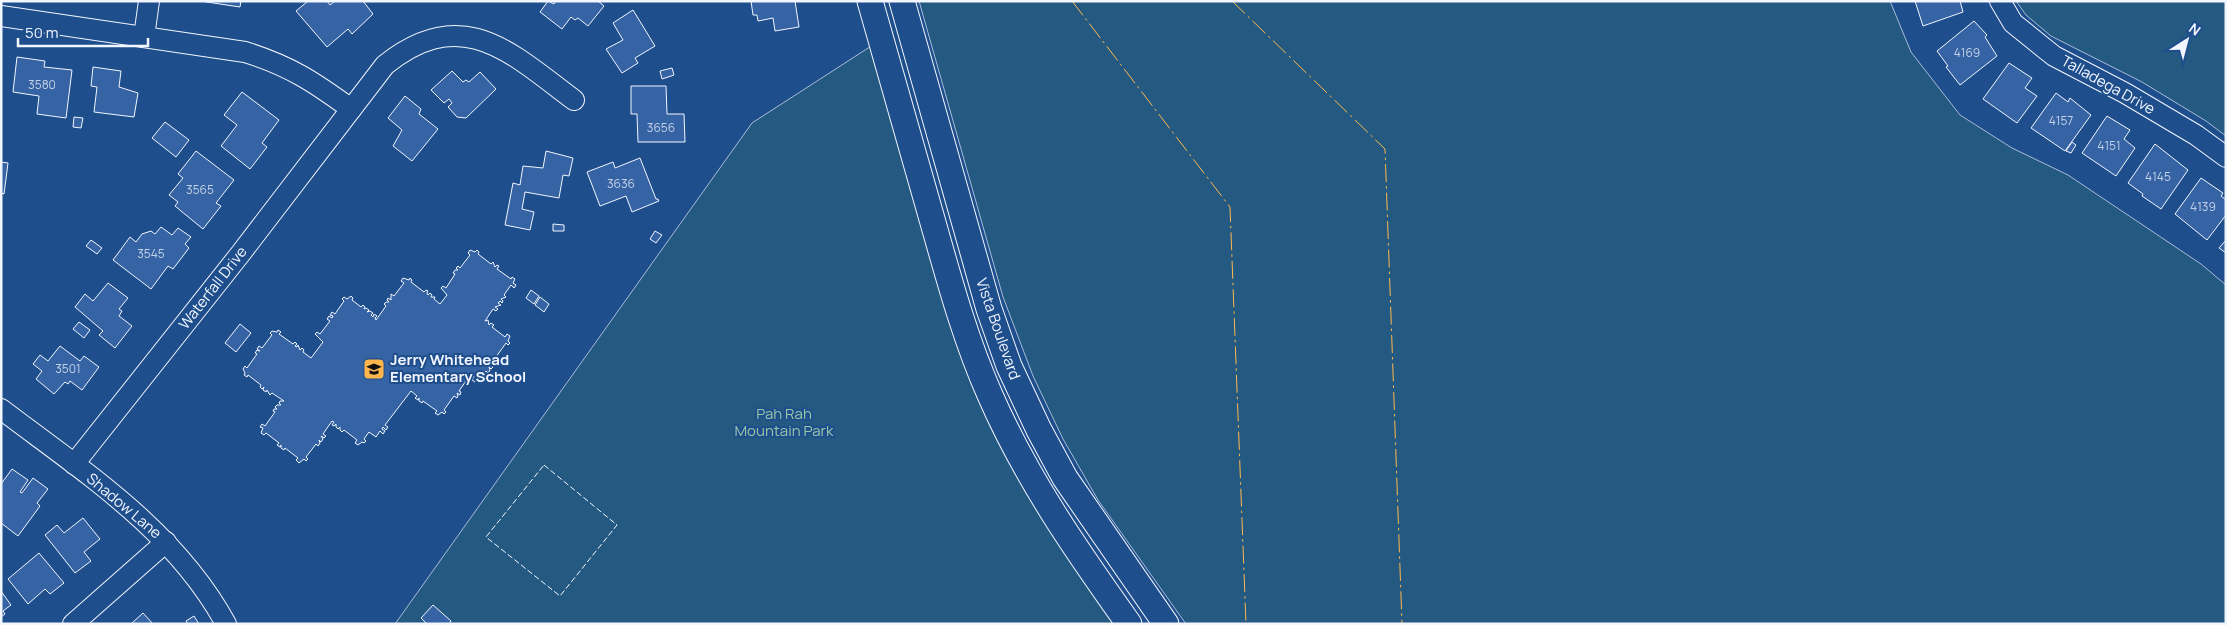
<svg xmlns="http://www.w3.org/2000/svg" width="2227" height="625" font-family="Manrope,sans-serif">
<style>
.green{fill:#245a82;stroke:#a8bbd7}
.building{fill:#3563a3;stroke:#f2f6ff}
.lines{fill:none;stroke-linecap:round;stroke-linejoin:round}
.minor-casing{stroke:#f2f6ff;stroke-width:22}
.major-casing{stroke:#f2f6ff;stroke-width:27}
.minor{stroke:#1f4e8c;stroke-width:20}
.major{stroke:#1f4e8c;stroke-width:25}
.fence{stroke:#f2f6ff;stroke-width:1;stroke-dasharray:6 2.5;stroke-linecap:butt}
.power{stroke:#ffb74d;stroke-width:1;stroke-dasharray:18 4 2.5 4;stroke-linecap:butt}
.labels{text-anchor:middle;stroke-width:4;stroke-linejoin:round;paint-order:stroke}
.number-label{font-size:12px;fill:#c3d1e8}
.street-label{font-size:15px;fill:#f2f6ff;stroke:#1f4e8c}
.poi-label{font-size:15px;font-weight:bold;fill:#f2f6ff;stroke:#1f4e8c;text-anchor:start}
.park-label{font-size:15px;fill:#97c8a6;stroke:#1f4e8c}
</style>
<rect width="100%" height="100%" fill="#1f4e8c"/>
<g class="green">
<path d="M919 1H1890L1911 52 1960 115 2012 148 2068 175 2201 264 2226 285V624H1186L1098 500 1063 439 1033 376 1003 297Z"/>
<path d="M2016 1H2226V136L2206 121 2142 82 2051 36 2026 15Z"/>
<path d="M879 41 978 371 1123 624H395L752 123Z"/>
</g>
<g class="building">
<path d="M200 1H241L240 7Z"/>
<path d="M308 1H327L330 5 335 1H363L373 14 352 34 348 29 327 47 296 11Z"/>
<path d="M548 1 554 4 556 1H598L604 6 588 26 578 18 575 20 571 17 562 29 540 12Z"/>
<path d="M751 1H795L799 27 775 31 773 18 758 21 757 15H753Z"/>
<path d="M1915 1H1960L1963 12 1923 26Z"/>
<path d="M633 10 655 46 635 58 638 63 622 73 606 49 623 40 613 23Z"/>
<path d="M1974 21 1987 35 1985 37 1997 56 1960 85 1946 67 1948 66 1937 51Z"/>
<path d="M17 57 45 61 44 67 72 70 66 118 37 114 39 96 13 92Z"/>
<path d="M2009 63 2032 78 2025 88 2037 96 2017 123 1983 99Z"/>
<path d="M93 67 121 71 119 87 138 93 134 117 94 112 97 87 91 86Z"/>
<path d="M672 68 674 75 662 79 660 71Z"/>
<path d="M452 71 463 82 466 80 469 82 480 72 496 89 466 118 457 117 448 107 452 103 449 99 444 103 431 90Z"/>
<path d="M631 86H666L667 114H684L685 142H638L637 114H631Z"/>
<path d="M242 92 279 120 262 143 267 147 250 169 221 146 237 125 224 115Z"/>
<path d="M2056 93 2068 102 2070 98 2091 115 2065 151 2031 128Z"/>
<path d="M405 96 421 109 419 114 438 129 412 161 393 146 402 130 388 118Z"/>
<path d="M2107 116 2130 130 2124 139 2135 148 2116 176 2082 153Z"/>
<path d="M74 117 83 118 81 128 73 127Z"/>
<path d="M165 122 189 140 176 157 152 138Z"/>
<path d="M2072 142 2076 145 2071 153 2066 151Z"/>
<path d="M2155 144 2188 170 2161 209 2142 196 2143 194 2128 183Z"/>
<path d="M196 151 234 180 216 203 221 206 203 229 175 206 178 202 169 195 183 178 178 174Z"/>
<path d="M546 151 573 158 569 176 563 175 559 198 525 192 522 209 534 212 530 230 505 225 513 183 520 185 523 166 543 168Z"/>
<path d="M640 158 656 199H658L659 201 632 212 626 196 600 206 587 172 613 162 615 168Z"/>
<path d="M1 162 8 163 4 194 1 193Z"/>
<path d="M2201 178 2223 193 2221 196 2226 200V215L2207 240 2175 214Z"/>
<path d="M553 224 564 225V231H553Z"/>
<path d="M161 227 172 235 178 228 191 237 185 244 189 248 173 269 168 266 151 289 113 260 130 237 136 242 142 234 151 231 155 234Z"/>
<path d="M655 231 662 235 656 243 650 239Z"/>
<path d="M91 240 102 248 97 254 86 246Z"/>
<path d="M2226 240V253L2219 248Z"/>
<path d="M470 250 475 252 477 250 479 252 478 254 491 264 493 262 495 267 497 265 499 266 497 269 511 279 512 277 515 279 513 283 516 285 514 288 511 285 504 295 506 297 501 299 503 301 502 303 500 301 498 303 501 305 495 307 498 309 496 311 493 309 485 321 488 320 489 325 491 323 494 325 492 327 505 337 507 334 510 336 508 341 510 343 508 345 506 343 496 357 499 359 497 362 494 360 496 363 494 365 491 363 493 367 491 369 489 367 490 370 488 373 486 371 482 377 484 379 482 381 477 379 475 382 472 380 474 376 471 374 470 376 472 377 470 380 468 378 459 391 461 392 460 395 457 393 458 396 457 398 454 396 444 410 446 412 444 414 442 412 438 415 435 413 437 411 423 401 422 403 419 401V398L418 400 415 398 417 396 411 391 385 425 388 427 386 430 383 427 382 429 385 431 383 434 380 431 376 437 369 432 364 439 366 441 364 443 362 442 358 445 355 443 357 440 344 430 342 432 340 430V427L338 429 336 427V424L334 426 332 425 334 422 332 421 323 434 326 436 324 438 321 436 323 439 321 442 319 440 320 443 318 446 316 444 306 457 308 459 306 461 304 459 299 463 296 460 298 458 285 448 284 450 281 448V445L280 447 277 445 279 443 266 433 264 435 261 433 263 428 260 427 262 424 265 426 275 412 273 411 274 409H277L275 407 277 405H281L279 403 280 401H284L272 393 270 395 267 390 266 392 263 390 264 387 262 389 260 387 261 385 248 375 247 377 244 375 245 373 243 369 245 366 247 368 257 354 255 353 257 350 260 351 257 349 259 346 262 348 272 335 270 333 272 331 277 332 278 330 281 332 279 334 293 344 295 342 297 344 295 346 297 347 298 345 300 350 302 348 304 350 303 352 311 358 323 342 315 334 317 332 320 334 330 321 327 319 329 316 332 318 333 316 330 315 332 312 335 314 344 301 342 299 344 297 347 299 351 296 353 298 352 300 361 307 363 305 365 307 364 309 366 308 369 310 367 312 370 311 373 313 371 315 373 317 374 314 377 316 375 318 376 320 386 306 384 304 386 302H389L387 300 388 298 391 300V294L394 296 404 283 401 281 403 278 409 280 410 278 412 280 411 282 424 292 426 290 428 291 427 293 428 295 430 293 432 295 431 297H435L434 299 440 304 447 295 441 288 443 286 446 288 455 274 453 273 455 270H458L456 268 458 266 460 268 470 255 468 253Z"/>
<path d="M108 283 128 298 119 309 122 311 119 316 132 326 115 348 99 335 103 331 75 307 85 294 93 301Z"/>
<path d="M531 290 539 296 534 304 526 298Z"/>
<path d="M540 297 549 304 544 312 535 305Z"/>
<path d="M79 322 90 330 84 338 73 329Z"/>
<path d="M240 324 251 333 236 352 225 343Z"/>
<path d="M60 346 80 361 84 356 99 367 82 390 70 381 68 384 65 382 54 394 36 379 42 371 33 364 40 355 48 361Z"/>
<path d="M12 469 28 480 20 492 22 493 33 478 48 489 37 503 40 506 18 536 1 523V484Z"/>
<path d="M83 518 100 539 84 552 91 561 75 573 45 535 57 525 64 533Z"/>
<path d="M39 553 64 583 50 594 45 589 28 604 8 579Z"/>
<path d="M1 591 11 605 3 611 5 614 1 617Z"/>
<path d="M433 605 451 621 449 624H427L421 618Z"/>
<path d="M143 613 153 624H131Z"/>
<path d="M194 616 199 624H188L186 621Z"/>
</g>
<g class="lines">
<g class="minor-casing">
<g id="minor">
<path d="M2000 1 2013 23 2054 56 2125 93 2196 135 2226 157"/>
<path d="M1 16 245 52C290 66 314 82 351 109"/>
<path d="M144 37 149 1"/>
<path d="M1 409C84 472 175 530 226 624"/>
<path d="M74 464 241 253 385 65C462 3 510 52 574 100"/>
<path d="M73 624 166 542"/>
</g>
</g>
<g class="major-casing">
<g id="major">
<path d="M870 1C891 74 911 147 932 219 949 279 965 339 990 395 1026 478 1077 551 1129 624"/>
<path d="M902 1 989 309 1009 366 1039 430 1065 478 1166 624"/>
</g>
</g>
<use href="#minor" class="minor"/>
<use href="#major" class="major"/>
<path class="fence" d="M544 465 617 525 560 596 486 537Z"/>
<g class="power">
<path d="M1072 1 1230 207 1246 624"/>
<path d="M1232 1 1385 149 1402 624"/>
</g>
</g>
<defs>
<g id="school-square" transform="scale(1.125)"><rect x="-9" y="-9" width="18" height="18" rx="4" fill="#ffb74d" stroke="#1f4e8c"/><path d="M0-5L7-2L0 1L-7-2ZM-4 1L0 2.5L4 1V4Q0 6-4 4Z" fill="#111"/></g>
</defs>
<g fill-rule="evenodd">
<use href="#school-square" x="374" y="369"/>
</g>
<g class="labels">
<g class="number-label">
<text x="1967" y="57">4169</text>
<text x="42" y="89">3580</text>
<text x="2061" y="125">4157</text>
<text x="661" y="132">3656</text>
<text x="2109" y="150">4151</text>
<text x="2158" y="181">4145</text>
<text x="621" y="188">3636</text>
<text x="200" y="194">3565</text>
<text x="2203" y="211">4139</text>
<text x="151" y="258">3545</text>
<text x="68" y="373">3501</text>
</g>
<g class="street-label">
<text transform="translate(2108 85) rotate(29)" y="5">Talladega Drive</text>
<text transform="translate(213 288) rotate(-52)" y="5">Waterfall Drive</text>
<text transform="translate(998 329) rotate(71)" y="5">Vista Boulevard</text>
<text transform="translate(124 506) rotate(40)" y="5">Shadow Lane</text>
</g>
<g class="poi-label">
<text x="390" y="365">Jerry Whitehead<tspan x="390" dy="17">Elementary School</tspan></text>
</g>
<g class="park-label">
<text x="784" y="419">Pah Rah<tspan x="784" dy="17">Mountain Park</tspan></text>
</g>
</g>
<rect width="2227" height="625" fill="none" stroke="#f2f6ff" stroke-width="5"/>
<g transform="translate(2187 40) rotate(36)" stroke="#1f4e8c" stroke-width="4" paint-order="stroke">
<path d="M0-4L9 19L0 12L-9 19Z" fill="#f2f6ff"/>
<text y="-8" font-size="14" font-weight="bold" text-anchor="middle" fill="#f2f6ff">N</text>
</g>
<path d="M18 38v8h130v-8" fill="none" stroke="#f2f6ff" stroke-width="2.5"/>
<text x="25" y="38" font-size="15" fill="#f2f6ff" stroke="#1f4e8c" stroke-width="4" paint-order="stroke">50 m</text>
</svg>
